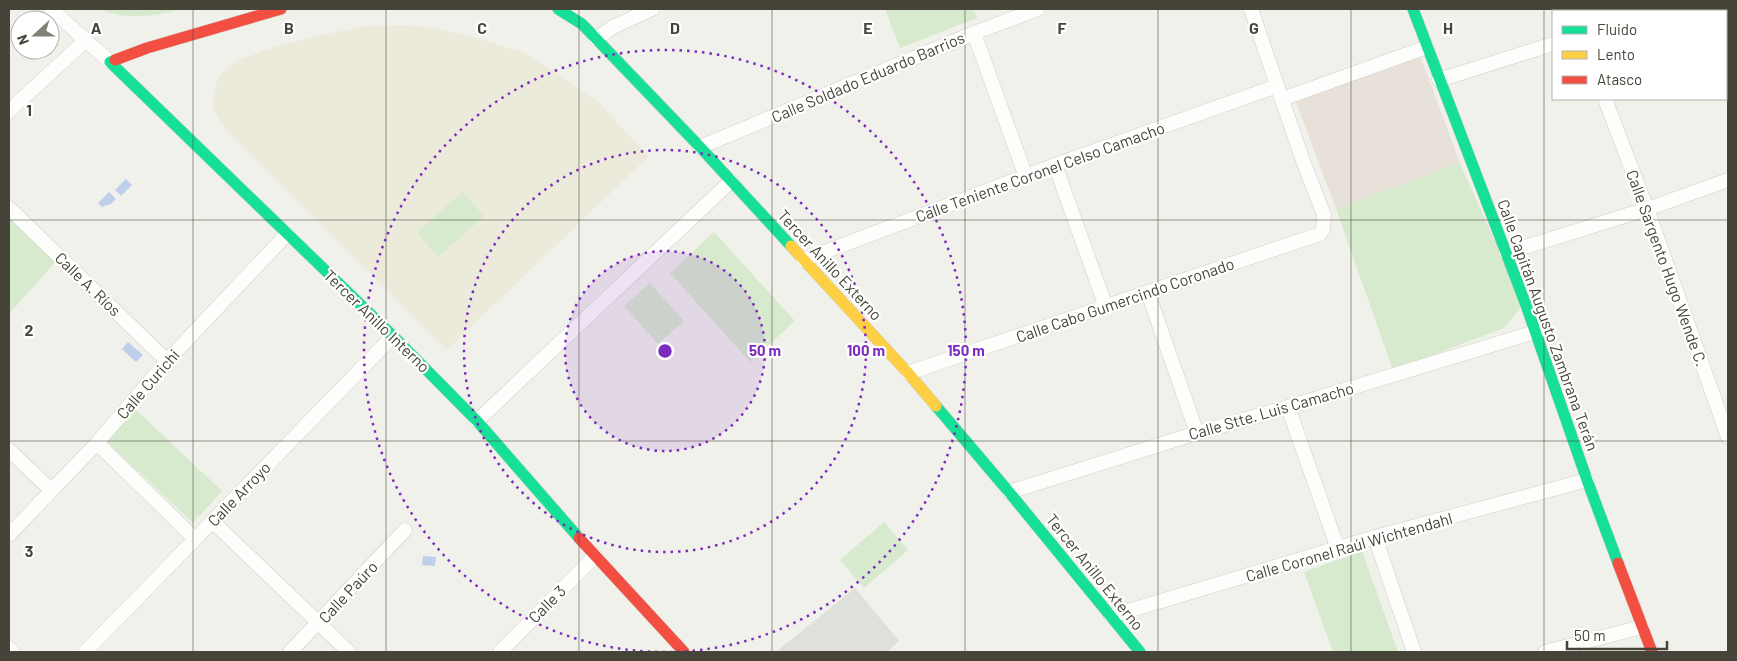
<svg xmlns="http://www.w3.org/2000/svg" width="1737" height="661" font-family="Barlow,sans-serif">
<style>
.education{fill:#ebeadb}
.medical{fill:#e8e1da}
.green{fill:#d8eacd}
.parking{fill:#e0e0db}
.water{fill:#bfcfeb}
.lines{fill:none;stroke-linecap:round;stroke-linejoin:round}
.street-casing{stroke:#cfcec9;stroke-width:15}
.fast-casing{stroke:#cfcfc3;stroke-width:12}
.slow-casing{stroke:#cfcfc3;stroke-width:12}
.jam-casing{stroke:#cfcfc3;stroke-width:12}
.street{stroke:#fdfdfc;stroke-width:14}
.fast{stroke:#16e098;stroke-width:11}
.slow{stroke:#ffcf43;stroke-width:11}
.jam{stroke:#f24e42;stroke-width:11}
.grid{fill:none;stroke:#464438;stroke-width:1;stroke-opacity:0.55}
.ring{fill:none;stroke:#7b2cbf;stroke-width:2.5;stroke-dasharray:2.5 5}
.labels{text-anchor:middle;stroke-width:4.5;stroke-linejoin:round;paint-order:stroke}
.street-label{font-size:16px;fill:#464438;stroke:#fff}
.grid-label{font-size:16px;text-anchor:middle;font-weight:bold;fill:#464438;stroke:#fff;stroke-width:4.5;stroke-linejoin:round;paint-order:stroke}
.centre{fill:#7b2cbf;stroke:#fff;stroke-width:2.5}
.ring-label{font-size:15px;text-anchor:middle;font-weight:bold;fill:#7b2cbf;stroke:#fff;stroke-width:4.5;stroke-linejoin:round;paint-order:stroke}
</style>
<rect width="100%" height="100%" fill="#f1f1eb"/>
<path class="education" d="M402 25 436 28 481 39 524 53 562 76 598 102 649 156 447 350 225 128 217 117 213 106 217 80 228 66 239 60 265 50 316 36 367 26Z"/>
<path class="medical" d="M1418 50 1460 163 1336 209 1294 97Z"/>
<g class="green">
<path d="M99 9H182C156 16 124 21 99 9Z"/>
<path d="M885 9H974L977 18 900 48Z"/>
<path d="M1460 163 1523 305 1504 328 1393 370 1336 209Z"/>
<path d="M463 192 484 216 438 257 417 232Z"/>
<path d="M9 213 59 258 9 314Z"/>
<path d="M714 232 795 321 750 362 670 273Z"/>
<path d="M650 283 684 321 658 344 624 306Z"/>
<path d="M136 410 222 491 193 523 106 441Z"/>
<path d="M884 522 908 550 864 588 840 560Z"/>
<path d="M1362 551 1398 652H1333L1304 572Z"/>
</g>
<path class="parking" d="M855 588 899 641 887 652H776Z"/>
<g class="water">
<path d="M126 179 132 185 121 196 115 190Z"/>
<path d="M109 192 116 199 111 204 102 207 98 203Z"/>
<path d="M128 342 143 355 136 362 122 349Z"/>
<path d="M423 556 436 557 435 566 422 565Z"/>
</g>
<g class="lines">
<g class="street-casing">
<g id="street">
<path d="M51 9 110 62"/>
<path d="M1570 9 1571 11"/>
<path d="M1712 9 1713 11"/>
<path d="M1688 11 1696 9"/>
<path d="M974 33 1026 177"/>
<path d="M596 39 613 27 652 9"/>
<path d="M1726 45 1728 51"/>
<path d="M1439 80 1553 44"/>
<path d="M1282 99 1427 47"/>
<path d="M1605 99 1647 209 1728 437"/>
<path d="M9 111 86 40"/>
<path d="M700 147 974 33 1038 9"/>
<path d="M1055 165 1106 307"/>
<path d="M9 208 167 361"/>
<path d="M1506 253 1647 209 1728 180"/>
<path d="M803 260 1055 165 1277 86"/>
<path d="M1148 293 1197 433"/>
<path d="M908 373 1320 234 1323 229 1324 215 1303 161 1251 9"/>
<path d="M1288 407 1338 549"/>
<path d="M477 421 731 181"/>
<path d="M97 443 195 539"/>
<path d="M9 450 51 490"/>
<path d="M1009 492 1197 433 1288 407 1535 332"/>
<path d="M212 521 349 652"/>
<path d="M9 535 97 443 167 361 287 234"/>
<path d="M1375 537 1414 652"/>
<path d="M1111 616 1375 537 1587 480"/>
<path d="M9 648 13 652"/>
<path d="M85 652 393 336"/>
<path d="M290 652 405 530"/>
<path d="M500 652 595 556"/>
<path d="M1545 652 1642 627"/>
</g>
</g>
<g class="fast-casing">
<g id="fast">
<path d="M558 9 582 24 700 147 791 246"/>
<path d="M1413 9 1526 305 1587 480 1618 563"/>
<path d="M115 60 110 62 393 336 477 421 579 538"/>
<path d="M936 406 1009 492 1140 652"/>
</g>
</g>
<g class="slow-casing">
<path id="slow" d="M791 246 908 373 936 406"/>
</g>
<g class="jam-casing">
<g id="jam">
<path d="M115 60 147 48 281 9"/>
<path d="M579 538 684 652"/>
<path d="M1618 563 1652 652"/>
</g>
</g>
<use href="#street" class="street"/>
<use href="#fast" class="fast"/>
<use href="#slow" class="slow"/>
<use href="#jam" class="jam"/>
</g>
<path class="grid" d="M193 9V652M386 9V652M579 9V652M772 9V652M965 9V652M1158 9V652M1351 9V652M1544 9V652M9 220H1728M9 441H1728"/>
<circle cx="665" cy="351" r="100" fill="#7b2cbf" fill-opacity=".12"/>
<g class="ring">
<circle cx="665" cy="351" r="100"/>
<circle cx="665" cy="351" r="201"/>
<circle cx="665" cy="351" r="301"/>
</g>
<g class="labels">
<g class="street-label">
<text transform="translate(868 77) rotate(-23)" y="6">Calle Soldado Eduardo Barrios</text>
<text transform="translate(1040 172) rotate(-20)" y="6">Calle Teniente Coronel Celso Camacho</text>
<text transform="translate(830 265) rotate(47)" y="6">Tercer Anillo Externo</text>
<text transform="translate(1667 268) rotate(70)" y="6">Calle Sargento Hugo Wende C.</text>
<text transform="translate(88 284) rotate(44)" y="6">Calle A. Ríos</text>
<text transform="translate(1125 300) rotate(-19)" y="6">Calle Cabo Gumercindo Coronado</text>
<text transform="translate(377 321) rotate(44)" y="6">Tercer Anillo Interno</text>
<text transform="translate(1548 325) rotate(70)" y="6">Calle Capitán Augusto Zambrana Terán</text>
<text transform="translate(148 384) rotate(-49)" y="6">Calle Curichi</text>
<text transform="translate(1271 411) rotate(-16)" y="6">Calle Stte. Luis Camacho</text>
<text transform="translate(239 494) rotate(-46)" y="6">Calle Arroyo</text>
<text transform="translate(1349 547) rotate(-16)" y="6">Calle Coronel Raúl Wichtendahl</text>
<text transform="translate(1095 572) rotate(51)" y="6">Tercer Anillo Externo</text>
<text transform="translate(348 592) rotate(-47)" y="6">Calle Paúro</text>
<text transform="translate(547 604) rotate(-45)" y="6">Calle 3</text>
</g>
</g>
<g class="grid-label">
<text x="96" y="34">A</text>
<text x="289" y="34">B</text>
<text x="482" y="34">C</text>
<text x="675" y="34">D</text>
<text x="868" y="34">E</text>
<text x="1062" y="34">F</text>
<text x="1254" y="34">G</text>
<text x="1448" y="34">H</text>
<text x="29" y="116">1</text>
<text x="29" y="336">2</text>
<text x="29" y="557">3</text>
</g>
<circle cx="665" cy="351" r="8" class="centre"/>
<g class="ring-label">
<text x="765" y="356">50 m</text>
<text x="866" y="356">100 m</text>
<text x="966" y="356">150 m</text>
</g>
<rect width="1737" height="661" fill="none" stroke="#464438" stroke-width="20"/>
<rect x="1552" y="10" width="175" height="90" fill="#ffffff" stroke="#b5b4af"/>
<rect x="1562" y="26" width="25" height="8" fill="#16e098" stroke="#b5b4af"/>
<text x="1597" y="35" font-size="15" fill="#464438">Fluido</text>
<rect x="1562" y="51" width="25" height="8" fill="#ffcf43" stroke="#b5b4af"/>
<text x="1597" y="60" font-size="15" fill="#464438">Lento</text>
<rect x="1562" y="76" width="25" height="8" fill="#f24e42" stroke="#b5b4af"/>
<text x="1597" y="85" font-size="15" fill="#464438">Atasco</text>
<g transform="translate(35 35) rotate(249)"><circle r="24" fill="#ffffff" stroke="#b5b4af"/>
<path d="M0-4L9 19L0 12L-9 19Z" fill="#828177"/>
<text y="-8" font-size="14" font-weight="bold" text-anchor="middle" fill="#464438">N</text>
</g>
<path d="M1567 641v8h100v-8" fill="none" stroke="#464438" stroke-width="2.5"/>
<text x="1574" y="641" font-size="15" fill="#464438" stroke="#ffffff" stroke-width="4" paint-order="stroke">50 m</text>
</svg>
